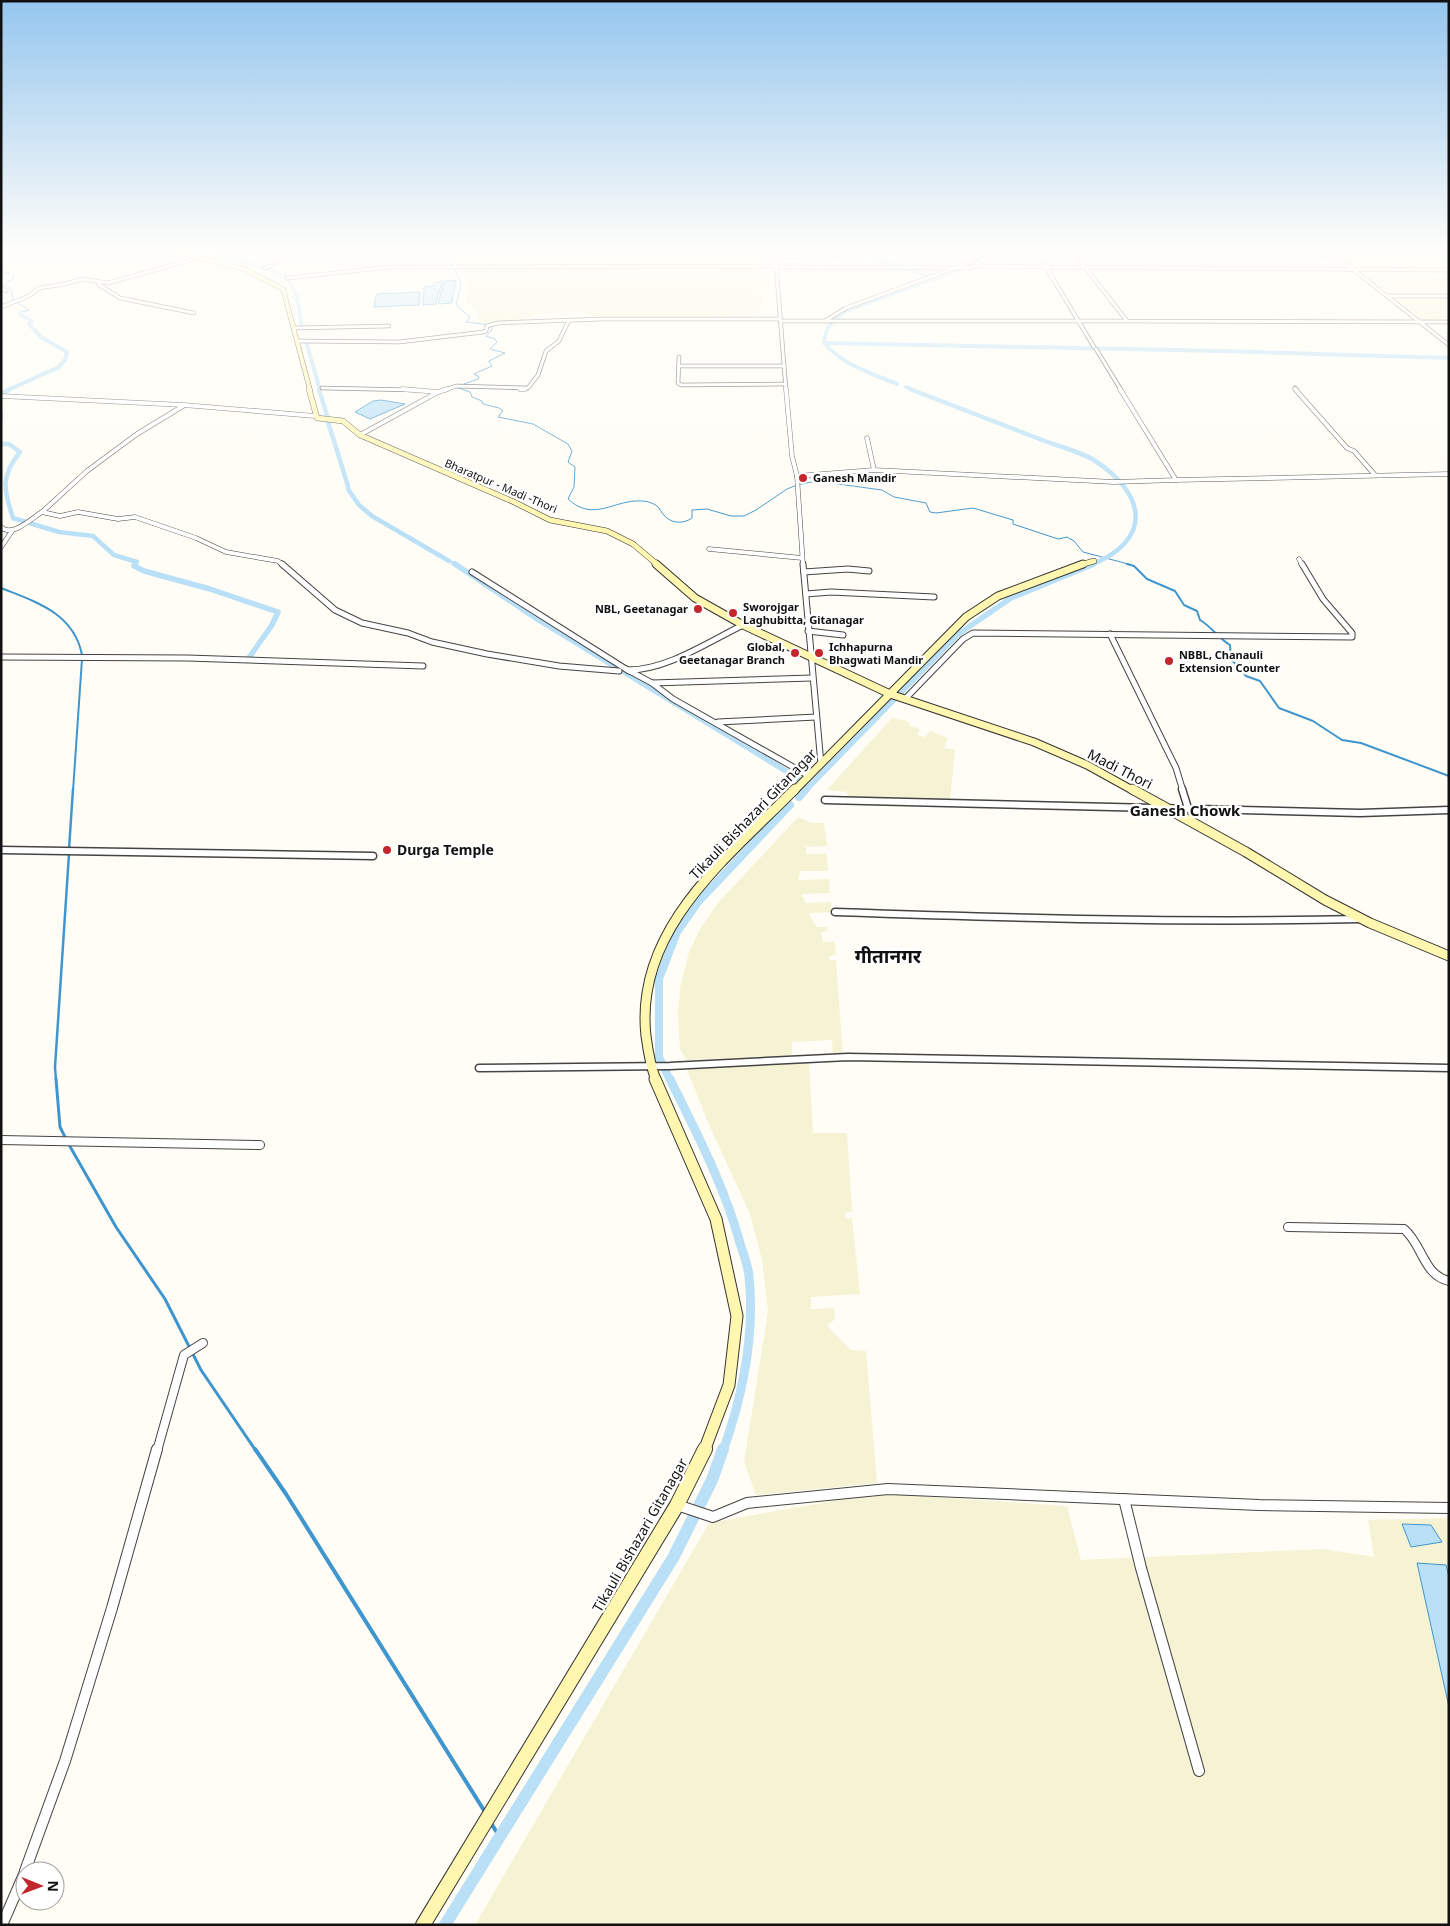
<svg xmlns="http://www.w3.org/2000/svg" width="1450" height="1926" font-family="Georgia,'Noto Sans Devanagari',serif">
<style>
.farmland{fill:#f6f3d4}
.water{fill:#b9e0f7;stroke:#3f96cf}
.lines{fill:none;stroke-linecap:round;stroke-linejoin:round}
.stream-far4{stroke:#3f96cf;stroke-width:1}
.stream-far3{stroke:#3f96cf;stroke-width:2}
.stream-far2{stroke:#3f96cf;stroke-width:2.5}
.stream-far1{stroke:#3f96cf;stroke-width:3}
.stream{stroke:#3f96cf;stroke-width:4}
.canal-far5{stroke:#b9e0f7;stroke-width:4}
.canal-far4{stroke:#b9e0f7;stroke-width:4.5}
.canal-far3{stroke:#b9e0f7;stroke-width:5.5}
.canal-far2{stroke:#b9e0f7;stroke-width:8}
.canal-far1{stroke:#b9e0f7;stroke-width:9}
.canal{stroke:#b9e0f7;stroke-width:12}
.street-far5-casing{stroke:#444;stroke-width:4.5}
.street-far4-casing{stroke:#444;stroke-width:5}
.street-far3-casing{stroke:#444;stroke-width:7}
.street-far2-casing{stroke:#444;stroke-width:9}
.street-far1-casing{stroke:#444;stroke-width:10}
.street-casing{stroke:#444;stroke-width:12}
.secondary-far5-casing{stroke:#333;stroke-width:5}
.secondary-far4-casing{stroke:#333;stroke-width:6}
.secondary-far3-casing{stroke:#333;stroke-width:9}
.secondary-far2-casing{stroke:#333;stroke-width:11}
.secondary-far1-casing{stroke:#333;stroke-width:13}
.secondary-casing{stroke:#333;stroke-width:16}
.street-far5{stroke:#fff;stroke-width:3}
.street-far4{stroke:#fff;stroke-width:4}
.street-far3{stroke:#fff;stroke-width:5}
.street-far2{stroke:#fff;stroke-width:6}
.street-far1{stroke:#fff;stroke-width:8}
.street{stroke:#fff;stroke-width:10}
.secondary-far5{stroke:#fff6b0;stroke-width:4}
.secondary-far4{stroke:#fff6b0;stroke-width:5}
.secondary-far3{stroke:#fff6b0;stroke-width:7}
.secondary-far2{stroke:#fff6b0;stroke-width:9}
.secondary-far1{stroke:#fff6b0;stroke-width:11}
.secondary{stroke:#fff6b0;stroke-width:14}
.poi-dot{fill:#c4262e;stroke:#fff;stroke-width:2}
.labels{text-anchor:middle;stroke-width:5;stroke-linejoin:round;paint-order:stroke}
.far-poi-label{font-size:11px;font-weight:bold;fill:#111;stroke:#fff;text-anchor:start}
.far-street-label{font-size:11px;fill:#111;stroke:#fff}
.street-label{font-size:14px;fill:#111;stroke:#fff}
.poi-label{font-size:14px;font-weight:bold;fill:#111;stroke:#fff;text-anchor:start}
.neighbourhood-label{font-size:15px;font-weight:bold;fill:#111;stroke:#fff}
.district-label{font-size:19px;font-weight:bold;fill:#111;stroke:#fff}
</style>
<rect width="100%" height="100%" fill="#fffdf5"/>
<g class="farmland">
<path d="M454 252H759V255L763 259 759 262 762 263 757 267 771 274 774 283 773 285 756 289 762 295 761 310 750 316 595 318 586 312H579L537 314 523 320 485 323 480 321 478 312 465 301 469 286 462 270 463 266Z"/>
<path d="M1347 252H1449V269H1441L1435 265 1424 267 1425 269H1405L1396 263 1393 266 1400 269 1352 266 1341 257 1356 256 1346 254Z"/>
<path d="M1358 270H1428L1434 274 1426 275 1433 278H1446L1436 270H1442L1449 274V321H1428L1421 318 1397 299H1413L1409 296H1393L1377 284 1394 287 1406 286 1392 283H1375Z"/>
<path d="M892 718 907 721 911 726 920 729 917 735 925 737 930 731 948 738 944 748 955 750 950 800 848 798 847 792 827 790Z"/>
<path d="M798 817 812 823H824L827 846 806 847V854H827L828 871H800L798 880 829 879 830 893 801 894 806 903 831 902 832 912 809 913 816 927H827L828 931 821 932 823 942H835L836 955 829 956 830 960H836L843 1056 833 1055 832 1040 792 1042V1056L686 1060 680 1049 678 1014 680 988 689 952 700 929 718 903Z"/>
<path d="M809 1063 813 1133H847L852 1211 845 1213V1218H852L860 1294 811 1297V1309L834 1308 835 1319 827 1326 851 1350 866 1351 877 1483 756 1495 744 1462 768 1311 762 1260 750 1214 710 1127 687 1070 695 1067Z"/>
<path d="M877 1493 1067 1506 1081 1560 1323 1549 1374 1557 1368 1520 1449 1518V1925H475L709 1523Z"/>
</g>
<g class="water">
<path d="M456 280 452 303 439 304 438 303 445 281Z"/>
<path d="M443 281 436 301V304L423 305 424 287 433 286 434 283Z"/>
<path d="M420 292 419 305 374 307 376 295 378 294Z"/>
<path d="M381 400 405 404 370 419 355 412 373 401Z"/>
<path d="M1402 1524 1431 1525 1442 1542 1411 1547Z"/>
<path d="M1417 1563 1446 1565 1449 1577V1707Z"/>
</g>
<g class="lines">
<g class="stream-far4">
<path d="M430 252 441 256V260L453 265 461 284 456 305 470 317 466 322 491 325 492 330 486 336 495 339 497 342 490 349 505 353 489 361 492 366 474 374 479 377 478 379 456 387 470 392 472 397 482 401 483 404 499 408 503 411 498 417 533 424 568 444 572 451 568 462 575 467 574 487 568 499C594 523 614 499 642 501 647 501 653 503 657 506 660 508 661 513 664 515 671 524 684 524 692 518V510L707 509 731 516H744L756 510 787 489 797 485 816 481 882 490 894 497 926 503 930 512 936 513 973 508 1013 520V524L1058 539 1067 537 1074 541 1083 552 1132 565"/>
<path d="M1 271 12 274 14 278 5 284 12 292 13 300"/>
<path d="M15 301 29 310 21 312"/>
</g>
<g class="stream-far3">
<path d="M1127 564 1134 566 1147 579 1175 591 1184 605 1197 611 1200 620C1212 627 1218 638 1230 645L1231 659 1246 676 1260 681 1279 708 1313 721 1342 740 1361 743 1449 776"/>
<path d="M1 588C36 602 74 613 82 655"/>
<path d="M73 791 82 659"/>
</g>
<g class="stream-far2">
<path d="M69 849 73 789"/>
<path d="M56 1080 55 1067 69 854"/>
</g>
<g class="stream-far1">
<path d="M56 1079 60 1127 66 1139"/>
<path d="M68 1143 116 1227 165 1299 201 1370 256 1451"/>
</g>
<g class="stream">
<path d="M255 1449 286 1494 485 1812"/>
<path d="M491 1823 499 1836"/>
</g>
<g class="canal-far5">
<path d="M195 252C216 257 278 265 290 282 299 295 299 312 302 327"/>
<path d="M853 252 899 266"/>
<path d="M902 268 930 276"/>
<path d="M306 341 320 390"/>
<path d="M824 343 1222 351 1449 358"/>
<path d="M897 384C870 373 843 365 824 343 825 327 833 320 846 311L963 268 982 259 988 252"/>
<path d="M906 387 913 390"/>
<path d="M8 390 59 367 65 360 67 352 41 337 29 324 32 321 21 315V312"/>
</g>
<g class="canal-far4">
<path d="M319 389 328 419"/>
<path d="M910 389C952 405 995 422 1037 438 1054 445 1079 451 1094 460 1146 494 1154 539 1091 565"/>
<path d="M2 394 10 389"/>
<path d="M1 415V417"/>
<path d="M328 422 348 486"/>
<path d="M1 444H9L20 452C0 477 4 489 13 518L59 532 93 536 114 555 137 562 134 565"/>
<path d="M348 489 359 505 372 516 449 561"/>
<path d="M453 563 457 565"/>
</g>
<g class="canal-far3">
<path d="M135 564 134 566 144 571 210 589 278 612 272 625 248 659"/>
<path d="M455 564 537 619 799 779"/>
<path d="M805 791 957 635 1011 598 1094 564"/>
</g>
<g class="canal-far2">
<path d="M799 797 806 789"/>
<path d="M670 1080 659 1057V979L677 932 699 901 790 805"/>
</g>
<path class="canal-far1" d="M670 1079C696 1132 724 1185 740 1243 743 1253 748 1265 749 1276 755 1335 743 1395 723 1451"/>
<path class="canal" d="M445 1925 673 1558 712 1480 723 1449"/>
<g class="street-far5-casing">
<g id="street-far5">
<path d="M775 252 786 390"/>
<path d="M1037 252 1046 267"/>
<path d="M1073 252 1127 321 1449 322"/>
<path d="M1331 252 1449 345"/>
<path d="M1263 253 1336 256"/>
<path d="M776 257 860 255"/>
<path d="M975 266 1046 267"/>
<path d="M777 267 970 268 989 257 993 252"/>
<path d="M265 268 300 252"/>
<path d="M287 278 391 267 777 266"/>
<path d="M98 284 120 298 194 313"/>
<path d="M1 287 6 291"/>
<path d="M1388 296H1449"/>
<path d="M1 307 29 296 39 288 65 284 82 279 108 283 201 257"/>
<path d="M780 321H1127"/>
<path d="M825 321 846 308 968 263 984 252"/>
<path d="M294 328 389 326"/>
<path d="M298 341 399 342 483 332 486 331 487 326 498 323 602 319H780"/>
<path d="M1094 347 1046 267 1449 270"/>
<path d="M1096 349 1121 390"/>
<path d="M679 357 678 383 681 385 786 384"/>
<path d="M678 366H784"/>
<path d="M322 388 415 390"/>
<path d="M1295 388 1297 390"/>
<path d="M445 390 456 386 528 388 538 375 546 351 559 341 569 320"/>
</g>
</g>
<g class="street-far4-casing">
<g id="street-far4">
<path d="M520 389H525"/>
<path d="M786 389 792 456 797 476 803 565"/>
<path d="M1120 389 1176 480 1449 474"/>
<path d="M1295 389 1347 448 1354 451 1375 475"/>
<path d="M438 392 448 389"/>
<path d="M1 396 184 405 315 416"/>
<path d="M360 435 438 392 402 389"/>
<path d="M867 438 874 470"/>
<path d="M797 476 874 470 1114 482 1176 480"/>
<path d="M42 512 87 471 137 434 183 406"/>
<path d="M1 527C12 538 32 518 42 512L60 516 78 512 118 519 135 517 196 538 226 552 278 561 283 565"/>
<path d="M1 547 12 531"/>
<path d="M709 549 802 558"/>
<path d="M1299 559 1302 565"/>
</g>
</g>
<g class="street-far3-casing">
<g id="street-far3">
<path d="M282 564 335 610 362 623 408 633 432 642 487 654 559 666 619 671"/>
<path d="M803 564 821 764"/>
<path d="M472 572 629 671"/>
<path d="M804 572 848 569 869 571"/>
<path d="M806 594 831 592 934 597"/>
<path d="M808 631 843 635"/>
<path d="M1110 634 1176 768 1183 791"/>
<path d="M1 657 187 658 423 666"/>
<path d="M626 669 652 683 812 678"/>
<path d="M628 670C667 670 708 642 743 625"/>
<path d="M652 683 673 699 809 776"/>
<path d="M905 699 963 639 973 633 1352 637V633L1323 599 1302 564"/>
<path d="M718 722 816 717"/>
</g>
</g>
<g class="street-far2-casing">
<g id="street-far2">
<path d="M1182 789 1188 808"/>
<path d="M825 800 1360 813 1449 810"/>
<path d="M1 850 373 856"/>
<path d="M835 912C1010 918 1185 923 1361 919"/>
<path d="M479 1068 670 1066 848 1057 1449 1068"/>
</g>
</g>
<g class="street-far1-casing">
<g id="street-far1">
<path d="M1 1140 260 1145"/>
<path d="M1288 1227 1404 1229C1423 1245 1423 1275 1449 1281"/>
<path d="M157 1451 184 1355 203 1343"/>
</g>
</g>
<g class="street-casing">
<g id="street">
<path d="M1124 1499 1141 1568 1199 1771"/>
<path d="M677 1505 713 1517 747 1503 888 1489 1259 1505 1449 1508"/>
<path d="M25 1871 65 1761 112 1608 157 1449"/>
<path d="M2 1925 25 1872"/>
</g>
</g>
<g class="secondary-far5-casing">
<path id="secondary-far5" d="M175 252 244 269 283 289 310 390"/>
</g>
<g class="secondary-far4-casing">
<g id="secondary-far4">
<path d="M309 389 317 418 343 421 360 435 514 502 550 520 607 531 633 544 658 565"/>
<path d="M1080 565 1094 561"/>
</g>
</g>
<g class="secondary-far3-casing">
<g id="secondary-far3">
<path d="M656 564 695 598 743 625 890 694 1034 742 1087 765 1134 791"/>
<path d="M794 791 966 617 998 596 1083 564"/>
</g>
</g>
<g class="secondary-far2-casing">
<g id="secondary-far2">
<path d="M1132 789 1246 852 1325 900 1370 923 1449 956"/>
<path d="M656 1080C650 1065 648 1051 646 1036 634 929 728 857 795 789"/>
</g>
</g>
<g class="secondary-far1-casing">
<path id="secondary-far1" d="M655 1079 716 1219 737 1316 729 1385 704 1451"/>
</g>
<g class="secondary-casing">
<path id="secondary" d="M423 1925 677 1505 705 1449"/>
</g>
<use href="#street-far5" class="street-far5"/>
<use href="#street-far4" class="street-far4"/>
<use href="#street-far3" class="street-far3"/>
<use href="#street-far2" class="street-far2"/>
<use href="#street-far1" class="street-far1"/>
<use href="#street" class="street"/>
<use href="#secondary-far5" class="secondary-far5"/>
<use href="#secondary-far4" class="secondary-far4"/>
<use href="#secondary-far3" class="secondary-far3"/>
<use href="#secondary-far2" class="secondary-far2"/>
<use href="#secondary-far1" class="secondary-far1"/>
<use href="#secondary" class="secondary"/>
</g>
<linearGradient id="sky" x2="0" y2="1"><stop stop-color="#95c6ee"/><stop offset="0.48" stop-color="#fffefa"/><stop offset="1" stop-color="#fffefa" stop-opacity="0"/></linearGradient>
<rect width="1450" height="522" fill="url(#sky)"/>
<g class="poi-dot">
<circle cx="803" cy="478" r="5"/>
<circle cx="698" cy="609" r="5"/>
<circle cx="733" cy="613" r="5"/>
<circle cx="795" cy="653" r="5"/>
<circle cx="819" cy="653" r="5"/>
<circle cx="1169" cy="661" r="5"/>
<circle cx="387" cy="850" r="5"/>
</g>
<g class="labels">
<g class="far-poi-label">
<text x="813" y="482">Ganesh Mandir</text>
<text x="743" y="611">Sworojgar<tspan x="743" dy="13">Laghubitta, Gitanagar</tspan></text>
<text x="688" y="613" text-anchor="end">NBL, Geetanagar</text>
<text x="785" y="651" text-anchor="end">Global,<tspan x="785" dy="13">Geetanagar Branch</tspan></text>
<text x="829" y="651">Ichhapurna<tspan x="829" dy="13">Bhagwati Mandir</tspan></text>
<text x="1179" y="659">NBBL, Chanauli<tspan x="1179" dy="13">Extension Counter</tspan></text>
</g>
<g class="far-street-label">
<text transform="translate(501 486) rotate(23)" y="4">Bharatpur - Madi -Thori</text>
</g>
<g class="street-label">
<text transform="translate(1120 769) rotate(27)" y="5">Madi Thori</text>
<text transform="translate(753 814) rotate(-46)" y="5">Tikauli Bishazari Gitanagar</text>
<text transform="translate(640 1535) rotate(-60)" y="5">Tikauli Bishazari Gitanagar</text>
</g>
<g class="poi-label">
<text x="397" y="855">Durga Temple</text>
</g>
<g class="neighbourhood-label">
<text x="1185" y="816">Ganesh Chowk</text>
</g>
<g class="district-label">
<text x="888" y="963">गीतानगर</text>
</g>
</g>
<rect width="1450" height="1926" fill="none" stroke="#111111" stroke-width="5"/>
<g transform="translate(40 1886) rotate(91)"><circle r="24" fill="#ffffff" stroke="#a0a0a0"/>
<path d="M0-4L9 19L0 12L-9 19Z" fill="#c4262e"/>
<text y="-8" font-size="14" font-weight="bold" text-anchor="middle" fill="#111111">N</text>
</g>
</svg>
